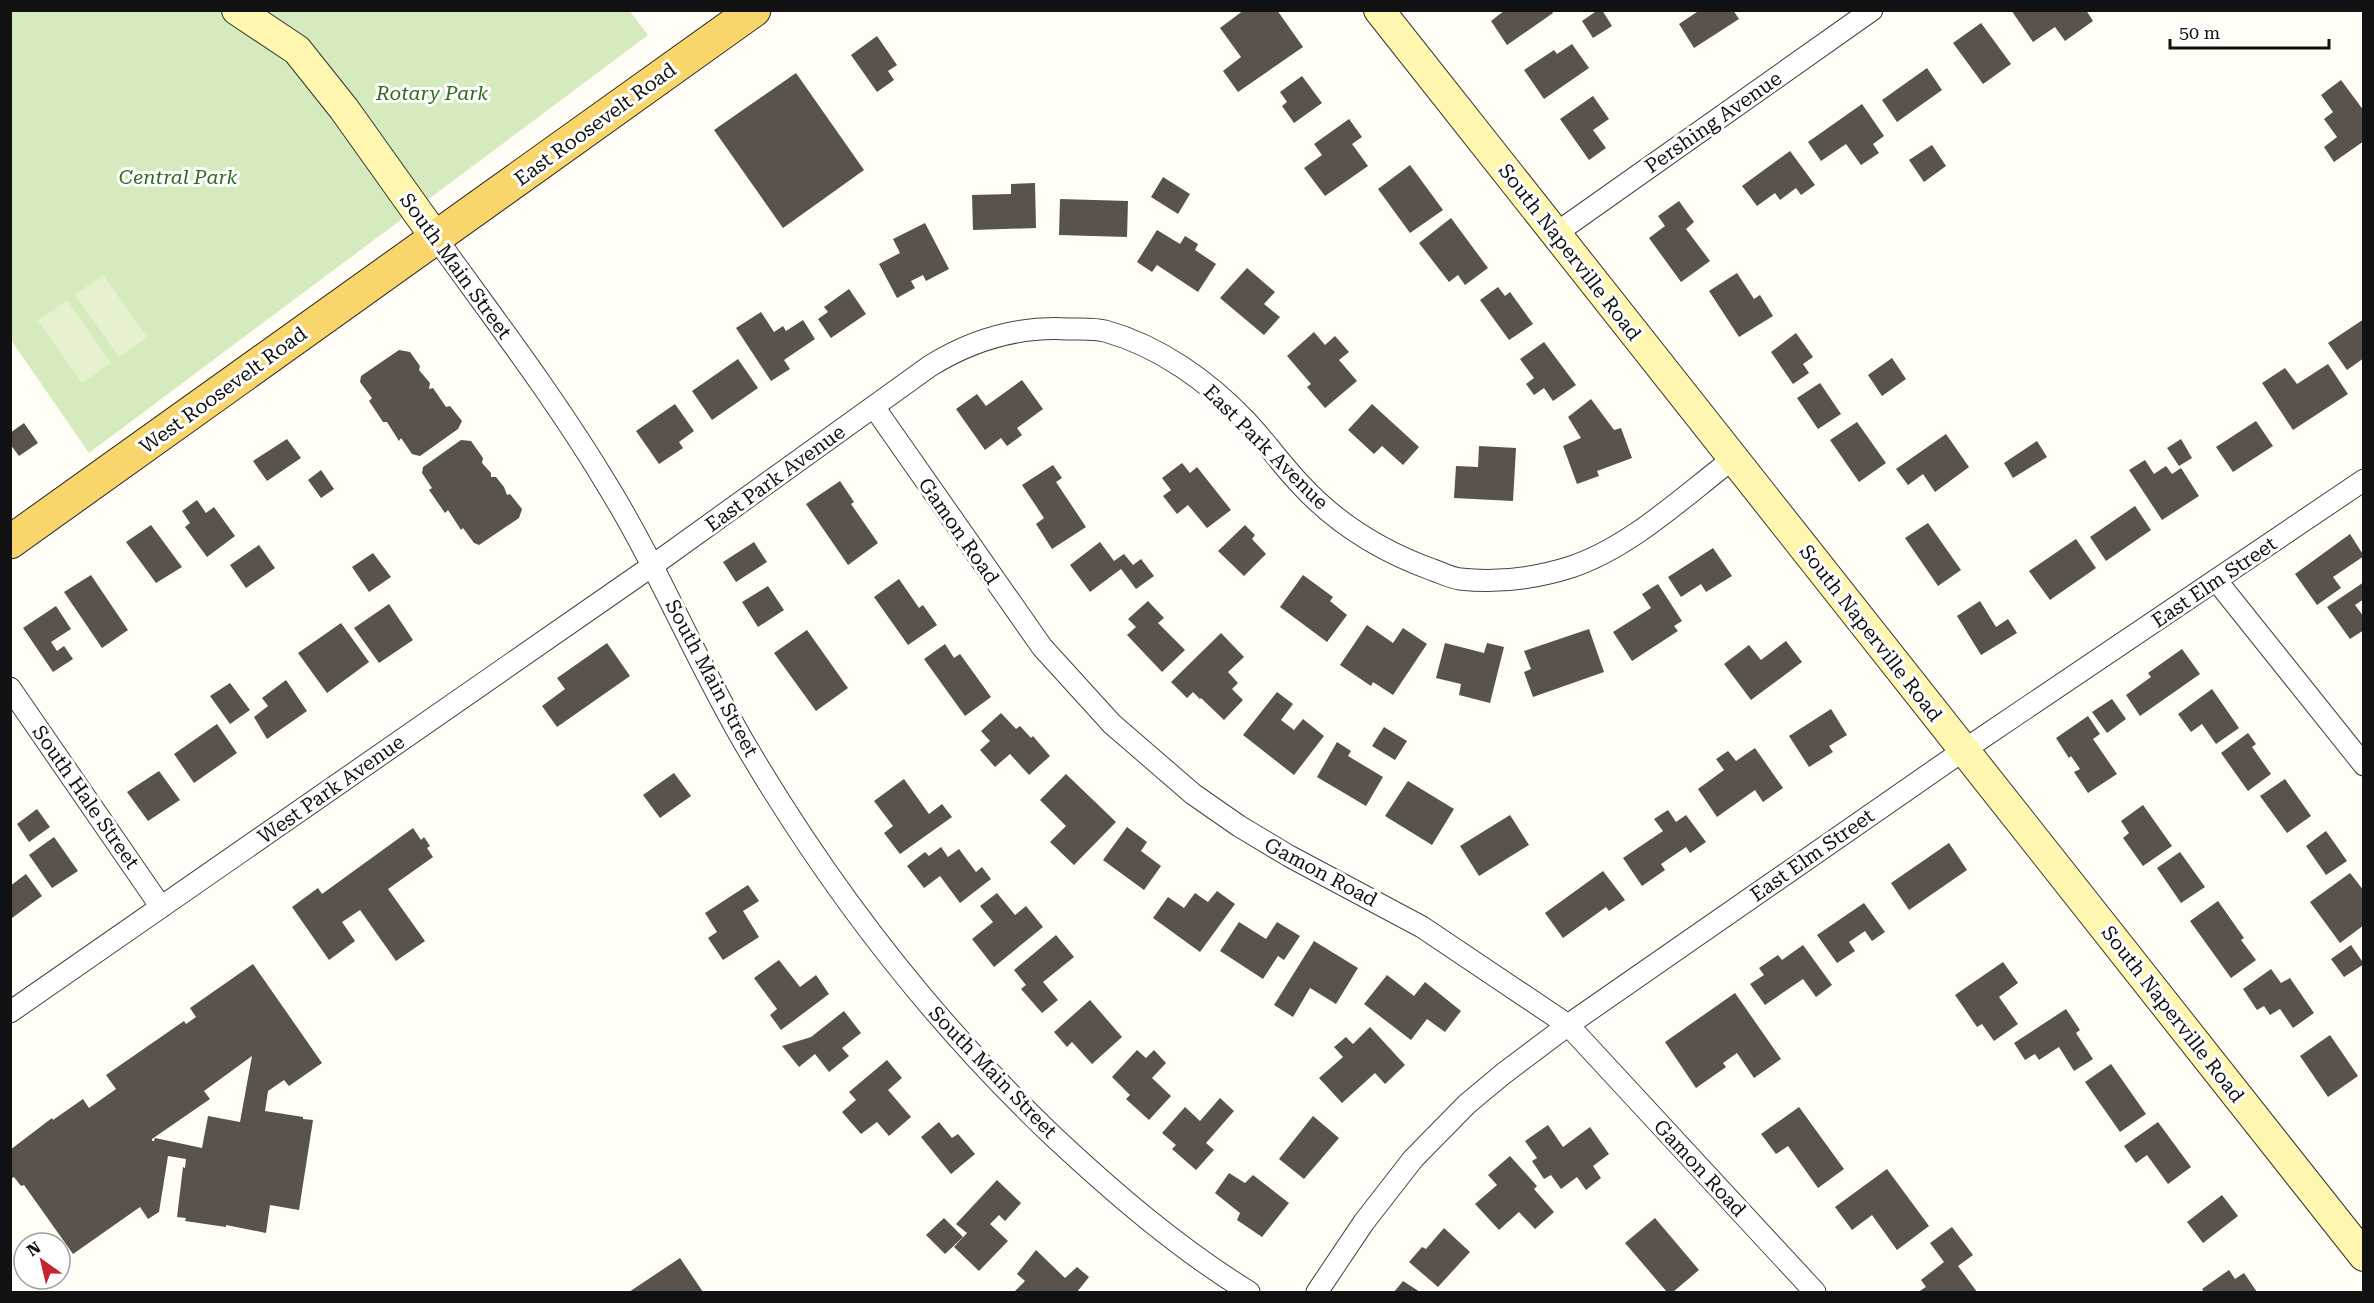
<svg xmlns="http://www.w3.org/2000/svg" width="2374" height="1303" font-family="'Roboto Serif',serif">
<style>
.green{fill:#d5ebbd}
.pitch{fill:#e6f2cf}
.building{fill:#5a524d;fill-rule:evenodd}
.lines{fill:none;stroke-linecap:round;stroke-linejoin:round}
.street-casing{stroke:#444;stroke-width:23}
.secondary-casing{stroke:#333;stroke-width:32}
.primary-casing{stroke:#222;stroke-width:35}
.street{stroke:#fff;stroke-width:21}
.secondary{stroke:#fff6b0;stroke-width:30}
.primary{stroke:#f9d66b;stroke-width:33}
.labels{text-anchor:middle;stroke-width:6;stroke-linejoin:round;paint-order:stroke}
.park-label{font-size:20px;font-style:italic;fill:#2f6b1f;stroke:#fff}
.street-label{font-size:20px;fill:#111;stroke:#fff}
</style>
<rect width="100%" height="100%" fill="#fffdf5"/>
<path class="green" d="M629 10 648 35 89 453 11 340 10 11Z"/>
<g class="pitch">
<path d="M103 275 147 337 119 357 75 295Z"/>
<path d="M67 300 111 363 82 383 38 321Z"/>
</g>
<g class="building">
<path d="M1244 10H1277L1303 47 1238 92 1223 71 1241 57 1220 28Z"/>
<path d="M1505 10H1551L1553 13 1507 45 1491 21Z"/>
<path d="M1598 10H1602L1612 26 1593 38 1582 21Z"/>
<path d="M1700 10H1733L1739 19 1694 48 1679 24Z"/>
<path d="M2011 10H2086L2093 21 2065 41 2055 27 2033 42Z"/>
<path d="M1981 23 2011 64 1983 84 1953 43Z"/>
<path d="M877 36 897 65 888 71 894 80 877 92 851 55Z"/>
<path d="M1572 44 1589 68 1544 99 1524 70 1554 50 1557 54Z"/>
<path d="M1927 68 1942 90 1897 122 1882 100Z"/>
<path d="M796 73 864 170 783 228 714 130Z"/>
<path d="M1302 76 1322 103 1294 123 1282 106 1287 102 1280 92Z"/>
<path d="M2341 80 2364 111V141L2334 162 2324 147 2337 137 2324 119 2333 112 2321 95Z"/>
<path d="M1593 96 1609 119 1593 130 1606 148 1589 160 1560 119Z"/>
<path d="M1862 104 1884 136 1873 144 1879 153 1861 165 1846 144 1821 161 1808 142Z"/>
<path d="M1349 119 1362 137 1352 144 1368 166 1325 196 1304 168 1322 155 1314 144Z"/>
<path d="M1932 145 1946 166 1924 182 1909 160Z"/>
<path d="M1790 151 1815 185 1801 195 1796 188 1780 200 1775 193 1757 206 1742 186Z"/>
<path d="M1410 165 1443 210 1410 233 1378 189Z"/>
<path d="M1163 177 1190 194 1178 214 1151 197Z"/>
<path d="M1035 183 1036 228 973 230 972 195 1011 194V184Z"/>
<path d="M1060 199 1128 201 1127 237 1059 235Z"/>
<path d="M1679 201 1694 222 1686 229 1710 261 1681 282 1649 238 1665 226 1658 216Z"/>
<path d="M1451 218 1488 268 1465 285 1458 275 1449 282 1419 243Z"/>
<path d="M925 223 949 269 926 281 923 275 911 281 915 288 897 298 879 264 900 253 893 239Z"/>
<path d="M1157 230 1180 244 1185 236 1198 244 1195 250 1216 264 1198 292 1157 265 1152 272 1137 262Z"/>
<path d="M1247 268 1275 292 1264 304 1280 317 1264 335 1220 298Z"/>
<path d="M1737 273 1754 299 1760 295 1773 316 1739 337 1709 291Z"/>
<path d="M1498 287 1505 296 1510 292 1533 324 1509 340 1480 300Z"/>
<path d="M849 289 866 314 831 338 818 319 828 312 824 307Z"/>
<path d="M761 312 774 332 783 326 786 331 803 320 815 339 784 360 790 369 771 381 736 328Z"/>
<path d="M2364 319V358L2347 370 2328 343Z"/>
<path d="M1314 332 1325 345 1335 336 1349 352 1339 360 1357 381 1325 408 1307 387 1311 384 1287 356Z"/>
<path d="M1796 333 1813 357 1803 364 1809 373 1793 384 1771 352Z"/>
<path d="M1544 342 1576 385 1553 401 1544 388 1534 395 1526 384 1534 378 1520 359Z"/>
<path d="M399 350 410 352 420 366 419 370 430 383 429 389 433 388 446 407 450 406 462 421 458 429 420 456 412 454 401 438 399 441 387 422H383L369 401 372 398 360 382 361 376Z"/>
<path d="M1892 358 1906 379 1882 396 1868 375Z"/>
<path d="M738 359 758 388 712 420 692 391Z"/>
<path d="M2328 364 2348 394 2293 430 2262 383 2285 368 2297 384Z"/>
<path d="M1022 380 1043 409 1017 428 1022 435 1007 446 1001 438 985 450 956 409 977 394 986 406Z"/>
<path d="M1820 383 1841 414 1818 429 1797 398Z"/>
<path d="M1591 399 1614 430 1621 428 1632 458 1597 471 1599 476 1577 484 1563 446 1581 438 1568 417Z"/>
<path d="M675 404 694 431 679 442 683 448 659 464 636 431Z"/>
<path d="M1372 404 1419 447 1403 465 1382 446 1374 454 1348 430Z"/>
<path d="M2256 421 2273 446 2233 472 2216 447Z"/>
<path d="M1857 422 1886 463 1859 482 1830 440Z"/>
<path d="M24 423 38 443 19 456 10 444V433Z"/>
<path d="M1946 434 1969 467 1935 492 1923 474 1908 485 1896 469Z"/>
<path d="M287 439 301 458 267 481 253 461Z"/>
<path d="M2181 439 2192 458 2179 466 2167 448Z"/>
<path d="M461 440 471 441 483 458 482 463 491 473V477H496L504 487 507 495 510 494 522 509 519 518 479 545 474 543 463 528 461 530 448 510 445 513 429 490 432 488 422 473 423 467Z"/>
<path d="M2037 441 2047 457 2013 478 2004 463Z"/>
<path d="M1479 446 1516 448 1513 501 1454 498 1456 466 1478 467Z"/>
<path d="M2145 460 2154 474 2166 466 2172 474 2181 468 2199 496 2162 520 2129 470Z"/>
<path d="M1182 463 1190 473 1197 467 1231 510 1207 528 1188 505 1177 514 1163 496 1171 490 1162 478Z"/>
<path d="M1053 465 1062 478 1056 482 1086 527 1052 549 1036 524 1044 518 1022 485Z"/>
<path d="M321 470 334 489 321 498 308 480Z"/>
<path d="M840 481 854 502 851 504 878 543 848 565 806 504Z"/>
<path d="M197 500 206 513 214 507 235 536 207 557 185 527 190 523 182 511Z"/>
<path d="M2135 506 2151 530 2106 561 2090 537Z"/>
<path d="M1928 523 1961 570 1938 586 1905 538Z"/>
<path d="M151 525 182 567 156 583 126 542Z"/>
<path d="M1245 525 1255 535 1252 539 1266 554 1244 576 1218 551Z"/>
<path d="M2350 534 2364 556 2333 577 2341 588 2317 605 2295 574Z"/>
<path d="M2076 539 2096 568 2050 600 2029 571Z"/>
<path d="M754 542 767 562 736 582 723 562Z"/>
<path d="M1100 542 1114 561 1124 554 1133 565 1141 559 1154 576 1136 589 1121 569 1090 592 1070 565Z"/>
<path d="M259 545 275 568 246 588 230 565Z"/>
<path d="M1713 548 1732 576 1706 592 1701 584 1681 597 1668 577Z"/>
<path d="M373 553 391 577 369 592 352 567Z"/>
<path d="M91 575 128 630 102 648 64 592Z"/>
<path d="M1303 575 1333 597 1330 601 1347 615 1327 642 1280 607Z"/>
<path d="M899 579 919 608 923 605 937 625 908 645 874 597Z"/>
<path d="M2364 582V599L2355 605 2364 617V630L2350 639 2327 607Z"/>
<path d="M1658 584 1682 621 1674 626 1678 631 1632 661 1613 632 1651 608 1642 594Z"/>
<path d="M768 586 784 610 758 627 742 602Z"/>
<path d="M1148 601 1164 618 1158 623 1185 650 1162 672 1127 635 1136 627 1128 619Z"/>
<path d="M1980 601 1996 627 2008 619 2017 633 1981 655 1957 616Z"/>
<path d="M389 604 413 640 379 663 354 628Z"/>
<path d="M56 606 71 629 51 642 57 651 64 646 73 659 53 672 23 628Z"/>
<path d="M341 623 369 662 327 693 298 653Z"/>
<path d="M1367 625 1393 643 1403 628 1427 644 1393 695 1373 682 1371 686 1340 665Z"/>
<path d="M1589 629 1604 672 1533 697 1524 672 1531 669 1524 651Z"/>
<path d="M807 630 848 688 816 711 774 653Z"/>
<path d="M1221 633 1244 657 1228 672 1238 683 1232 689 1243 700 1224 720 1201 698 1200 699 1193 692 1187 698 1171 682Z"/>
<path d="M1786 641 1802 662 1751 700 1724 664 1749 645 1761 660Z"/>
<path d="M607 643 630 676 557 727 542 706 565 689 557 678Z"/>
<path d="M1445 643 1484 653 1487 643 1504 647 1490 703 1459 695 1461 684 1436 678Z"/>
<path d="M945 644 954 658 960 654 991 697 965 716 924 659Z"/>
<path d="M2182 649 2200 674 2140 716 2126 695 2151 677 2148 673Z"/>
<path d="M286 680 307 711 267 739 254 717 268 706 262 698Z"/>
<path d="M230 683 250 710 230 724 210 696Z"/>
<path d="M2212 689 2239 728 2216 744 2202 724 2191 732 2178 714Z"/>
<path d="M1277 692 1293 704 1281 720 1294 730 1303 719 1324 736 1294 775 1243 735Z"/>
<path d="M2112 699 2126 719 2107 733 2092 712Z"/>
<path d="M1831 709 1847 735 1829 746 1833 752 1809 767 1789 736Z"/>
<path d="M1001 713 1016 729 1020 726 1031 738 1033 736 1050 756 1029 775 1010 754 995 767 980 750 990 741 981 731Z"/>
<path d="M2088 716 2100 734 2093 739 2117 774 2088 793 2074 772 2080 769 2071 756 2069 758 2056 738Z"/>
<path d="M217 724 237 753 194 783 174 754Z"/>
<path d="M1384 727 1407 741 1395 760 1372 746Z"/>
<path d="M2248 733 2256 744 2252 747 2271 774 2248 791 2221 753Z"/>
<path d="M1337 742 1351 751 1348 756 1383 777 1366 806 1317 777Z"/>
<path d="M1755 748 1783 788 1763 802 1755 790 1717 817 1698 789 1724 770 1716 759 1728 751 1736 761Z"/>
<path d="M159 771 180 800 148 821 127 792Z"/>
<path d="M674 773 691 796 660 818 643 795Z"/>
<path d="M1066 774 1116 822 1074 865 1050 842 1066 826 1040 800Z"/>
<path d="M904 779 929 814 942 804 952 817 900 854 884 833 893 826 874 801Z"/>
<path d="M2285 779 2311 816 2287 833 2260 796Z"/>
<path d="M1408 781 1454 809 1432 845 1385 816Z"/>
<path d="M2143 805 2172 846 2143 866 2123 838 2129 833 2121 821Z"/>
<path d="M37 809 50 827 29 842 17 824Z"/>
<path d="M1668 810 1676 822 1686 815 1706 842 1690 853 1686 847 1661 864 1665 870 1642 886 1623 858 1663 831 1654 819Z"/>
<path d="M1510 815 1529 845 1479 876 1460 846Z"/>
<path d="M1127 827 1147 842 1141 851 1161 866 1144 890 1103 860Z"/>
<path d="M413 828 421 840 424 837 430 846 427 848 433 857 388 889 425 941 396 961 360 910 342 922 355 941 329 960 292 907 318 888 322 894Z"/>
<path d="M2326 831 2347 861 2326 875 2306 846Z"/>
<path d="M54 837 78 871 52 888 29 855Z"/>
<path d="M1949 843 1967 870 1909 910 1891 883Z"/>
<path d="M941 847 948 857 959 849 976 872 982 867 991 879 960 903 940 876 924 888 907 866 925 852 929 856Z"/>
<path d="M2180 852 2205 887 2181 903 2157 868Z"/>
<path d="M1603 871 1625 900 1609 911 1606 907 1563 938 1545 913Z"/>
<path d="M2350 873 2364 891V925L2340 943 2310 902Z"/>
<path d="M26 874 42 896 12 918 10 886Z"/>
<path d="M748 885 759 901 743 911 759 937 723 960 708 938 717 932 705 913Z"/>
<path d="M1217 891 1235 904 1200 952 1153 918 1168 897 1184 908 1195 893 1208 902Z"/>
<path d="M997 893 1015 915 1026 906 1043 927 994 967 972 939 993 922 980 906Z"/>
<path d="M2218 901 2244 938 2241 940 2256 960 2231 978 2190 921Z"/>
<path d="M1864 903 1885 932 1872 941 1865 931 1849 942 1855 951 1837 963 1817 935Z"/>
<path d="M1239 922 1266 939 1277 922 1300 936 1284 960 1278 956 1263 979 1220 951Z"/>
<path d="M1056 935 1074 957 1043 982 1058 1000 1042 1013 1021 989 1026 985 1014 970Z"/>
<path d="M1314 941 1358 968 1336 1004 1310 988 1293 1017 1274 1005Z"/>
<path d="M1803 945 1832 985 1816 997 1803 979 1765 1005 1750 984 1764 975 1759 968 1778 955 1782 960Z"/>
<path d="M2351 945 2364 964 2344 977 2331 959Z"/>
<path d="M779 960 800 987 816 975 829 994 781 1030 770 1015 777 1009 754 978Z"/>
<path d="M2003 962 2018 983 1999 997 2018 1024 1994 1041 1982 1024 1977 1027 1955 995Z"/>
<path d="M253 964 322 1063 289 1086 284 1080 268 1091 265 1111 303 1117V1119L313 1120 299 1210 270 1205 266 1233 226 1225V1227L185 1221 186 1218 177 1217 183 1167 185 1168 186 1159 168 1156 159 1212 148 1219 140 1207 73 1254 24 1185 21 1186 14 1177 12 1178 10 1176V1150L52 1118 53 1120 83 1099 89 1108 116 1089 106 1075 184 1021 186 1024 196 1017 190 1008ZM252 1056 240 1122 208 1116 202 1148 155 1138 154 1141H152V1139L210 1099 204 1091Z"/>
<path d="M2271 969 2281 983 2290 978 2314 1013 2293 1028 2280 1009 2270 1015 2264 1006 2257 1010 2243 989Z"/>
<path d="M1387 975 1414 996 1425 982 1461 1011 1445 1032 1427 1019 1411 1040 1364 1004Z"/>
<path d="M1735 993 1781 1059 1754 1078 1737 1053 1723 1063 1726 1067 1696 1088 1665 1042Z"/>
<path d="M1090 1000 1122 1037 1092 1064 1072 1042 1067 1047 1054 1032Z"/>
<path d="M2066 1009 2080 1030 2076 1033 2093 1059 2074 1071 2059 1047 2039 1060 2035 1054 2025 1060 2014 1043Z"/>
<path d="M844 1011 861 1033 842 1048 849 1056 829 1072 815 1054 799 1067 782 1046 811 1037Z"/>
<path d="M1370 1027 1405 1065 1385 1084 1375 1073 1342 1103 1319 1078 1343 1057 1334 1047 1346 1037 1353 1044Z"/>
<path d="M2330 1035 2358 1076 2328 1097 2300 1056Z"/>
<path d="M1137 1050 1146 1058 1154 1050 1166 1063 1152 1078 1171 1096 1149 1120 1126 1099 1130 1095 1112 1077Z"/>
<path d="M887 1060 902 1078 888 1090 911 1117 889 1136 877 1122 861 1134 842 1112 856 1100 849 1092Z"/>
<path d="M2111 1064 2146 1114 2120 1132 2085 1082Z"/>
<path d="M1220 1098 1234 1111 1206 1143 1214 1150 1196 1170 1172 1149 1176 1145 1162 1133 1185 1107 1200 1121Z"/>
<path d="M1799 1107 1844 1169 1818 1188 1788 1146 1776 1154 1761 1134Z"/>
<path d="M1313 1116 1339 1138 1304 1179 1279 1159Z"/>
<path d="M939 1122 952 1138 958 1134 975 1154 951 1174 921 1137Z"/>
<path d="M2158 1122 2191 1167 2168 1184 2147 1155 2136 1163 2124 1146Z"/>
<path d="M1548 1125 1563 1147 1590 1127 1609 1154 1593 1166 1601 1178 1586 1190 1577 1177 1561 1189 1551 1175 1544 1179 1532 1161 1537 1158 1525 1141Z"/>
<path d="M1510 1156 1537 1186 1534 1189 1554 1212 1535 1229 1519 1212 1499 1230 1475 1204 1497 1185 1488 1175Z"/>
<path d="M1887 1169 1929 1226 1897 1250 1872 1215 1852 1230 1835 1207Z"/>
<path d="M1229 1173 1245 1183 1253 1175 1289 1203 1262 1237 1237 1220 1240 1213 1215 1193Z"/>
<path d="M997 1180 1021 1203 1005 1221 999 1215 990 1224 1008 1241 979 1271 954 1247 967 1233 956 1224Z"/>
<path d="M2222 1195 2238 1216 2203 1243 2187 1222Z"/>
<path d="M944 1218 963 1237 945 1254 926 1235Z"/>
<path d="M1655 1218 1699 1270 1673 1292H1667L1625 1243Z"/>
<path d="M1952 1227 1973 1255 1958 1266 1977 1292H1918L1926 1287 1921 1280 1944 1262 1930 1243Z"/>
<path d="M1444 1228 1470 1252 1438 1287 1409 1262 1422 1247 1426 1249Z"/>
<path d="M1036 1250 1065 1278 1077 1267 1089 1277 1077 1292H1014L1025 1281 1017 1274Z"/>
<path d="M680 1258 703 1292H629Z"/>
<path d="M2229 1270 2235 1279 2244 1273 2257 1292H2204L2202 1289Z"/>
<path d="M1403 1281 1420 1292H1394Z"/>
</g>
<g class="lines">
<g class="street-casing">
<g id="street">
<path d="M1555 234 1872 10"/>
<path d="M436 238C495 320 557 401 609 488 661 573 698 666 749 751 833 893 934 1023 1054 1137 1115 1194 1178 1248 1249 1292"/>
<path d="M874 407 1042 647 1112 724 1193 794 1239 826 1289 856 1422 927 1568 1025 1815 1292"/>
<path d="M2216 580 2364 765"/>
<path d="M10 688 161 907"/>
<path d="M10 1012 652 566 930 366C972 340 1018 326 1068 329 1079 329 1094 328 1105 331 1159 346 1208 381 1246 421 1265 441 1281 464 1301 485 1337 524 1383 552 1433 570 1442 573 1451 578 1460 579 1496 583 1536 578 1571 567 1631 547 1684 496 1734 458"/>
<path d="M1317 1292 1364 1222 1413 1159 1467 1104 1503 1074 1568 1025 1964 750 2364 480"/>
</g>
</g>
<g class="secondary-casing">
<g id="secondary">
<path d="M237 10 297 50 344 109 436 238"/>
<path d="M1379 10 2364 1256"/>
</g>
</g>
<g class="primary-casing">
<path id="primary" d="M10 542 754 10"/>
</g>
<use href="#street" class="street"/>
<use href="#secondary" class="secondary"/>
<use href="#primary" class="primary"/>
</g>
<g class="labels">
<g class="park-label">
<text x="432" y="100">Rotary Park</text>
<text x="178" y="184">Central Park</text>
</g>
<g class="street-label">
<text transform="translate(1713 122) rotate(-35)" y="7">Pershing Avenue</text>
<text transform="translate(595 124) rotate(-36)" y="7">East Roosevelt Road</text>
<text transform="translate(1570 252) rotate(52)" y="7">South Naperville Road</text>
<text transform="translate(456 266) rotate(54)" y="7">South Main Street</text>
<text transform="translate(223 390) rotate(-36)" y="7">West Roosevelt Road</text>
<text transform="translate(1266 447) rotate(45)" y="7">East Park Avenue</text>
<text transform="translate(775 478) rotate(-36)" y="7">East Park Avenue</text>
<text transform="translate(959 531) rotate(55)" y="7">Gamon Road</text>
<text transform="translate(2214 582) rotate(-34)" y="7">East Elm Street</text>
<text transform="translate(1871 633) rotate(52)" y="7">South Naperville Road</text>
<text transform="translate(712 678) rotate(62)" y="7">South Main Street</text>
<text transform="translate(331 789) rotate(-35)" y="7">West Park Avenue</text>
<text transform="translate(86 797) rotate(55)" y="7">South Hale Street</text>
<text transform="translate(1812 855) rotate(-35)" y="7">East Elm Street</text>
<text transform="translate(1321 872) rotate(28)" y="7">Gamon Road</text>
<text transform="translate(2173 1014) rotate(52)" y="7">South Naperville Road</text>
<text transform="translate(993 1072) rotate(46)" y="7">South Main Street</text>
<text transform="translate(1700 1168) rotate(47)" y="7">Gamon Road</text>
</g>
</g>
<rect width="2374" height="1303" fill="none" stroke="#111111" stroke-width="24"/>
<g transform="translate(42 1261) rotate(326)"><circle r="28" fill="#ffffff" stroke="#a0a0a0" stroke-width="1.5"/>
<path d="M0-4.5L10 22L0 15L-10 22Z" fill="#c4262e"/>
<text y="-9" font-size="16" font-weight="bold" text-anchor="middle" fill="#111111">N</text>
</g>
<path d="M2170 39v9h159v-9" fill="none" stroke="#111111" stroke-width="3"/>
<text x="2179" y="39" font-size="18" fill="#111111" stroke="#ffffff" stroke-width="4.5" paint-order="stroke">50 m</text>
</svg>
